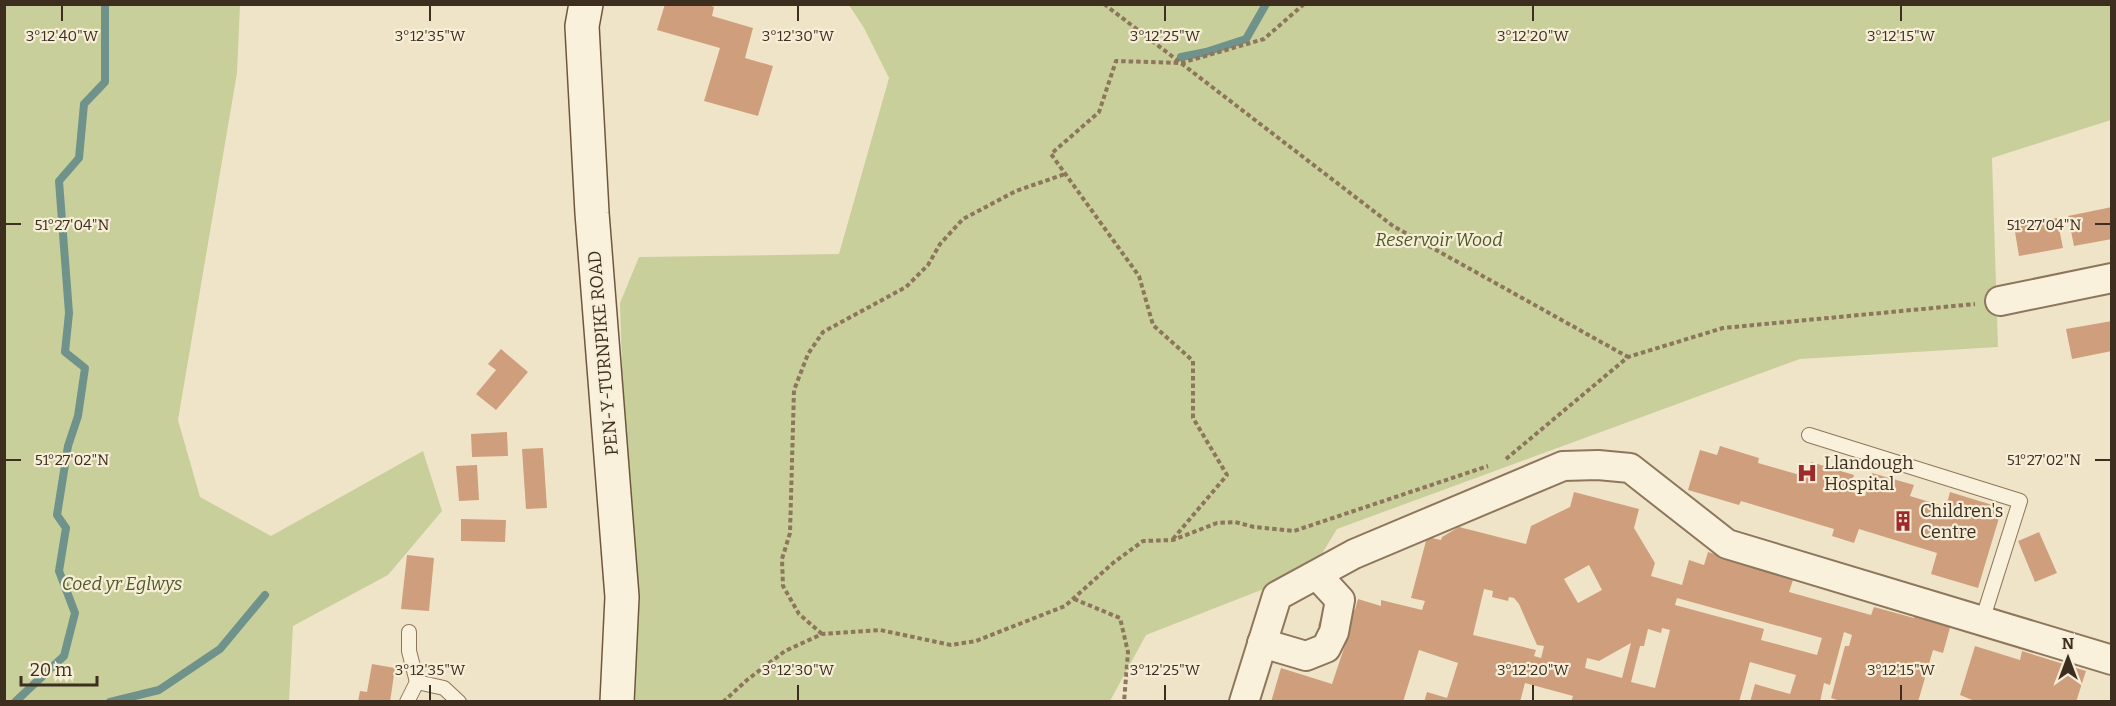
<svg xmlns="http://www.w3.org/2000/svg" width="2116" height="706" font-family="Bitter,serif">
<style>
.green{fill:#c9cf9b}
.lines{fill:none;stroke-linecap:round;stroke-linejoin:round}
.stream{stroke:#6f938a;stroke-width:8}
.building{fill:#cf9f7d;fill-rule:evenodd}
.lane-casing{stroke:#8d765c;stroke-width:16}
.street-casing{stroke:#8d765c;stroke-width:32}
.secondary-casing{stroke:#6f573f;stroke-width:36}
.path{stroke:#8d765c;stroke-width:4;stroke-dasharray:4.5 3;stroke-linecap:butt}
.lane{stroke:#faf1dc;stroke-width:14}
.street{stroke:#faf1dc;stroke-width:28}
.secondary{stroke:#faf1dc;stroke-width:33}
.ticks{fill:none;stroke:#3d2e20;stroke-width:2}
.labels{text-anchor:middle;stroke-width:4.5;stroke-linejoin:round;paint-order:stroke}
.park-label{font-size:18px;font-style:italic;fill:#4d5a26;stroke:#f7eed8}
.street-label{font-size:18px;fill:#3d2e20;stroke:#f7eed8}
.poi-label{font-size:18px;fill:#3d2e20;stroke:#f7eed8;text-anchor:start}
.ticks-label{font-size:15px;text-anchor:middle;fill:#3d2e20;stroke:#f7eed8;stroke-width:4.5;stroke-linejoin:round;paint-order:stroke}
</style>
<rect width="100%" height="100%" fill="#f0e4c8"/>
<g class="green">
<path d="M4 5H240L237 73 178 420 200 497 271 536 423 451 442 511 388 575 293 626 289 701H5Z"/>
<path d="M849 5H2111V120L1992 158 1998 347 1800 359 1337 529 1312 570 1146 635 1110 701H632L620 303 639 257 839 254 889 78 864 28Z"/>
</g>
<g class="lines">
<g class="stream">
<path d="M1181 57 1206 52 1246 39 1266 4"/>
<path d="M15 702 64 656 75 613 59 571 66 528 57 515 68 446 78 416 85 368 65 352 69 313 59 181 79 158 84 104 105 82V4"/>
<path d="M110 702 159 690 220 649 265 595"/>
</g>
</g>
<g class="building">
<path d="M665 4H705L714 7 712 16 753 28 745 58 773 66 758 116 704 101 720 48 657 30Z"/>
<path d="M2112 207V239L2074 246 2068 216Z"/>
<path d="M2057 218 2063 248 2019 256 2014 226Z"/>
<path d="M2112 321V351L2072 359 2066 329Z"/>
<path d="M501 349 528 372 496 410 476 394 496 370 488 364Z"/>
<path d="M507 432 508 456 472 457 471 434Z"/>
<path d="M1720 446 1759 458 1758 463 1807 477 1811 462 1854 475 1849 491 1865 496 1872 473 1914 485 1910 496 1946 507 1950 492 2002 508 1978 588 1931 574 1937 553 1859 529 1854 543 1832 536 1834 529 1741 501 1739 505 1688 490 1700 450 1717 455Z"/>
<path d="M543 448 547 508 526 509 522 449Z"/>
<path d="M477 465 479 500 459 501 456 466Z"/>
<path d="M1574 492 1639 509 1634 528 1655 563 1651 576 1682 585 1689 560 1704 565 1708 552 1794 577 1789 592 1871 615 1874 607 1914 618 1917 610 1952 620 1943 653 1933 650 1918 702H1843L1831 698 1845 646H1849L1852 635 1844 632 1830 685 1824 683 1820 702H1750L1755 684 1790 694 1796 675 1750 662 1739 702H1571L1573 696 1525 683 1520 702H1424L1427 692 1447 698 1458 663 1419 650 1403 702H1271L1281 668 1332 684 1348 636 1318 626 1326 601 1355 610 1358 599 1381 606V600L1422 610 1425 601 1411 598 1427 537 1441 540 1442 537 1459 527 1526 544 1531 526 1570 507ZM1589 565 1602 590 1578 603 1564 579ZM1484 589 1493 591 1492 597 1508 601 1509 597 1514 598 1519 604 1537 645 1544 646 1541 658 1534 656 1536 650 1473 635ZM1677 598 1822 638 1817 655 1761 640 1764 629 1675 605ZM1662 628 1670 630 1655 688 1631 682 1640 646H1644L1648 629 1661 633ZM1631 643 1622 678 1585 668 1587 658 1599 661Z"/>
<path d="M461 519 506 520 505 542 461 541Z"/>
<path d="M2039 532 2057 573 2035 582 2018 541Z"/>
<path d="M407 555 434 558 429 611 401 609Z"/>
<path d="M1975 646 2020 660 2022 651 2086 671 2076 702H1977L1960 695Z"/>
<path d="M372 664 395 668 390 702H358L360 691 367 692Z"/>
</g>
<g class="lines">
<g class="lane-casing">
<g id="lane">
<path d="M1809 435 2020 501 1982 621"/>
<path d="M409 632V651L417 682 444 688 459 702"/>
<path d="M407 702 417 682"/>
</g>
</g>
<g class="street-casing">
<g id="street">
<path d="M2000 301 2112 278"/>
<path d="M1262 643 1306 656 1326 648 1334 632 1340 600 1317 575"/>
<path d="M1244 702 1277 596 1354 554 1563 466 1598 465 1630 468 1727 544 2112 660"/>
</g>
</g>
<g class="secondary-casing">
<path id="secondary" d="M586 4 582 26 592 213 622 597 617 702"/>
</g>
<g class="path">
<path d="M1104 4 1393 226 1628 357"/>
<path d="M1506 459 1628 357 1723 328 1975 304"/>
<path d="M1173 539 1227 475 1193 418V361L1153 325 1139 276 1051 154 1099 112 1116 61 1181 63 1264 39 1304 4"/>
<path d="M1074 599 1120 618 1128 652 1124 702"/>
<path d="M822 634 799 614 783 586 782 559 790 533 794 390 808 354 823 332 906 287 928 265 940 244 963 219 1016 191 1065 174"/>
<path d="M723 702 747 680 785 651 822 634 880 630 951 645 976 641 1065 606 1113 563 1143 541 1173 540 1217 523 1235 522 1254 527 1294 531 1488 466"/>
</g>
<use href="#lane" class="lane"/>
<use href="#street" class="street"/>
<use href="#secondary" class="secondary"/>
</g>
<path class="ticks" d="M62 6V21M430 6V21M798 6V21M1165 6V21M1533 6V21M1901 6V21M6 224H21M2095 224H2110M6 460H21M2095 460H2110M430 685V700M798 685V700M1165 685V700M1533 685V700M1901 685V700"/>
<defs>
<g id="hospital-bare" transform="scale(1.62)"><path d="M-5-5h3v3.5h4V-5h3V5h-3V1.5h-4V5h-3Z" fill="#9e2a2b" stroke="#f7eed8" stroke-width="2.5" paint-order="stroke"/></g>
<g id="building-bare" transform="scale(1.62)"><path d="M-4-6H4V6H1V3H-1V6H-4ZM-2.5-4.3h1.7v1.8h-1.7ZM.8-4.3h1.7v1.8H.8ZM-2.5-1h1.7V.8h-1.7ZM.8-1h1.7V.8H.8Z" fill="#9e2a2b" stroke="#f7eed8" stroke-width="2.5" paint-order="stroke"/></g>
</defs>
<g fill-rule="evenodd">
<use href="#hospital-bare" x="1807" y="473"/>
<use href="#building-bare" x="1903" y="521"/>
</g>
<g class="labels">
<g class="park-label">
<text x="1439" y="246">Reservoir Wood</text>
<text x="122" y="590">Coed yr Eglwys</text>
</g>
<g class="street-label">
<text transform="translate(603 353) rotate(-95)" y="6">PEN-Y-TURNPIKE ROAD</text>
</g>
<g class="poi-label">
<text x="1824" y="469">Llandough<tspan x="1824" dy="21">Hospital</tspan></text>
<text x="1920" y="517">Children's<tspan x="1920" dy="21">Centre</tspan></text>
</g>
</g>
<g class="ticks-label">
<text x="62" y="41">3°12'40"W</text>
<text x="430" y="41">3°12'35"W</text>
<text x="798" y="41">3°12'30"W</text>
<text x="1165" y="41">3°12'25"W</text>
<text x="1533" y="41">3°12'20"W</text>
<text x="1901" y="41">3°12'15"W</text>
<text x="72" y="230">51°27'04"N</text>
<text x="2044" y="230">51°27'04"N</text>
<text x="72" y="465">51°27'02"N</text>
<text x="2044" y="465">51°27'02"N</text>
<text x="430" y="675">3°12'35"W</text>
<text x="798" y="675">3°12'30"W</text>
<text x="1165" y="675">3°12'25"W</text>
<text x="1533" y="675">3°12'20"W</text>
<text x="1901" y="675">3°12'15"W</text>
</g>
<rect width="2116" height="706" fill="none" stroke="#3d2e20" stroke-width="12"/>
<g transform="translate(2068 658)" stroke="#f7eed8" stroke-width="4.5" paint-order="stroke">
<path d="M0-4.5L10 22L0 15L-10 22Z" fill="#3d2e20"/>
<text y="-9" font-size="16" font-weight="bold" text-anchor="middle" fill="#3d2e20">N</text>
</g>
<path d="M21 676v9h76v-9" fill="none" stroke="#3d2e20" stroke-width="3"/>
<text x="30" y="676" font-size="18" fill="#3d2e20" stroke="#f7eed8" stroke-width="4.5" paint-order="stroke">20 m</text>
</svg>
